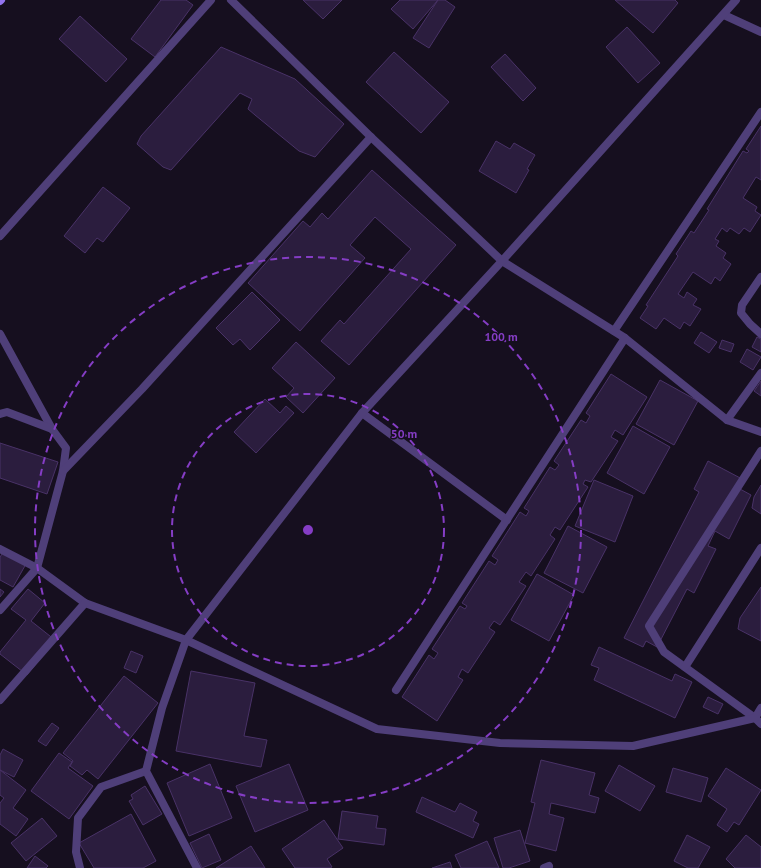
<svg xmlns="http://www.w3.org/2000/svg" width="761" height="868" font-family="'PT Sans',sans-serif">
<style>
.building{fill:#2b1d3e;stroke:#493267}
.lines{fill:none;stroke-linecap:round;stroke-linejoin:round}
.lane{stroke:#4f3f79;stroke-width:8}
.street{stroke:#4f3f79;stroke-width:8}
.secondary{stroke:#9374ef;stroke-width:8}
.ring{fill:none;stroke:#853dc5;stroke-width:2;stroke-dasharray:7 5}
.centre{fill:#853dc5;stroke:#160f1f;stroke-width:2}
.ring-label{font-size:12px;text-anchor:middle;font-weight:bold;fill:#853dc5;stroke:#160f1f;stroke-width:3;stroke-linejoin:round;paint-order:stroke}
</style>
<rect width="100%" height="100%" fill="#160f1f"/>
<g class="building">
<path d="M161 0H186L193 5 155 57 131 39Z"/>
<path d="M303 0H342L323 19Z"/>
<path d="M400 0H438L413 29 391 9Z"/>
<path d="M438 0H445L455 7 429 48 413 38Z"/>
<path d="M615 0H675L678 3 653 33Z"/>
<path d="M80 16 127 59 106 82 59 39Z"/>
<path d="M627 27 660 63 638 83 606 47Z"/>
<path d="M221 47 295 79 344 124 315 157 299 151 255 115 248 109 252 99 240 93 171 170 163 167 137 144 141 136Z"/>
<path d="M394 52 449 102 421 133 366 82Z"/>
<path d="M505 54 536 88 523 101 491 67Z"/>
<path d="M761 126V180L756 177 743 198 757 207 755 211 761 215 750 232 744 228 739 234 730 228 727 232 722 228 715 239 719 241 716 246 726 253 723 258 731 264 720 281 715 277 711 284 693 272 678 294 684 298 687 292 697 299 693 305 701 309 690 326 684 322 680 329 664 318 656 329 640 318 648 306 646 305 678 256 676 254 691 231 694 233 709 210 707 209 743 151 747 153 749 151 746 149Z"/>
<path d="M496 141 510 149 514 143 535 155 527 169 529 170 516 193 479 171Z"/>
<path d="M372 170 456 245 349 365 321 341 340 320 344 324 411 249 375 217 350 245 365 258 300 331 248 283 303 221 310 227 322 213 328 219Z"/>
<path d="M103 187 130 208 103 242 97 238 85 253 64 236Z"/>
<path d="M252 292 280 320 250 350 240 339 233 345 216 328Z"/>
<path d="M701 332 717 342 709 353 694 343Z"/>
<path d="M757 337 761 339V352L752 347Z"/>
<path d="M722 340 734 344 731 352 719 348Z"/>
<path d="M296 342 335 378 303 413 286 397 294 388 272 368Z"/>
<path d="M747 349 761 357 753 370 740 362Z"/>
<path d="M611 374 647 397 623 435 615 430 611 437 618 441 591 482 585 480 583 484 588 487 560 530 555 527 550 535 555 539 531 576 526 572 519 582 526 586 500 625 494 621 489 628 495 632 468 673 462 669 458 677 463 680 437 721 402 697 429 655 434 659 438 653 432 649 460 606 465 609 467 606 462 603 489 561 495 565 498 560 492 556 520 512 526 516 529 511 524 508 550 467 555 470 559 465 554 461 581 420 586 423 590 416 586 413Z"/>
<path d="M660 380 698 401 674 445 636 424Z"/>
<path d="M761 381V396L754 391Z"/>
<path d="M265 399 280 413 286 406 294 413 256 453 234 432Z"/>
<path d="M633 426 670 447 644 494 607 473Z"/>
<path d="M0 443 58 462 47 494 0 478Z"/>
<path d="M708 461 744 480 740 489 751 495 729 539 715 531 708 546 716 549 694 593 687 589 657 647 646 641 643 647 624 638 699 492 694 489Z"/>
<path d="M594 480 633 496 615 542 575 526Z"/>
<path d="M761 485V514L752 508 754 497Z"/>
<path d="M568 526 607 547 583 593 544 573Z"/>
<path d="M4 551 26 564 13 587 0 580V557Z"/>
<path d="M537 574 574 595 549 641 511 620Z"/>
<path d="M761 587V641L738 629 740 618Z"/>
<path d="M0 589 4 592 0 597Z"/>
<path d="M28 589 45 603 31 621 55 640 27 675 0 654V652L26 620 11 609Z"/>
<path d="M599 647 672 681 675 674 692 682 675 718 594 680 599 668 591 665Z"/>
<path d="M131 651 143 656 136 673 124 668Z"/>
<path d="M191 671 255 683 244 736 267 740 261 767 176 751Z"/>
<path d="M124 676 158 703 98 779 87 770 82 775 70 766 73 761 63 753Z"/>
<path d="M708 697 723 704 718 714 703 707Z"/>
<path d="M52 723 59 728 46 746 38 741Z"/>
<path d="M3 749 23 760 14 777 0 770V755Z"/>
<path d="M59 753 72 762 68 768 93 786 69 819 31 791Z"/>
<path d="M541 760 595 773 589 795 599 798 595 813 551 803 549 814 564 818 556 851 525 843 535 803 531 802Z"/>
<path d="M210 764 232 818 189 836 167 783Z"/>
<path d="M289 764 308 810 255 832 236 786Z"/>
<path d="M619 765 655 786 640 811 605 791Z"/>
<path d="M673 768 708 778 701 802 666 792Z"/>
<path d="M726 768 761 790 739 825 734 822 727 832 717 825 727 809 708 796Z"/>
<path d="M0 770 26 790 13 808 28 819 16 836 0 824V803L4 798 0 795Z"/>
<path d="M145 786 162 814 143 825 129 801 133 799 131 795Z"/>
<path d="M422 797 455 812 460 803 477 812 473 821 479 824 473 838 416 812Z"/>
<path d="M342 811 378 816 376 828 386 829 384 845 338 839Z"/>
<path d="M131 814 156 861 143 868H94L79 843Z"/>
<path d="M42 818 57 836 26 861 11 843Z"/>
<path d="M324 820 343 848 327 859 332 867 330 868H295L282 849Z"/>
<path d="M520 830 530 861 509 868H503L494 838Z"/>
<path d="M209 834 221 860 202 868 190 843Z"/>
<path d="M687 835 710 847 698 868H688L674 861Z"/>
<path d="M746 835 761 847V868H735L726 859Z"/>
<path d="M487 841 499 868H461L455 855Z"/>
<path d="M251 846 265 868H216Z"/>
<path d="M35 856 48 866 46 868H27Z"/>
<path d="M450 862 452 868H432Z"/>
</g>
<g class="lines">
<g class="lane">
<path d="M761 277 742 305 741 313 750 324 761 334"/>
<path d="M614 331 761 112"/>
<path d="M727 420 761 373"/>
<path d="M761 451 649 626 664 652 755 718 761 724"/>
<path d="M685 667 761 548"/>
</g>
<g class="street">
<path d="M231 0 371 137 502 261 625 338 727 420 761 432"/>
<path d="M724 15 761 32"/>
<path d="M0 236 211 0"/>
<path d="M0 334 52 429"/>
<path d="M362 413 507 520"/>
<path d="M0 414 7 412 52 429 66 448 63 471 37 568 0 610"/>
<path d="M63 471 142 389 371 137"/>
<path d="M0 549 37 568 85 603 186 640 377 729 500 743 633 746 755 718 761 708"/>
<path d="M396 690 625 338"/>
<path d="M0 700 85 603"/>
<path d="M80 868 76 852 78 818 101 787 146 771"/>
<path d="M197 868 146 771 162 708 186 640 362 413 502 261 736 0"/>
<path d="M544 868 549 866"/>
</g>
<path class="secondary" d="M0 1 1 0"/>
</g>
<g class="ring">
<circle cx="308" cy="530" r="136"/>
<circle cx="308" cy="530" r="273"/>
</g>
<circle cx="308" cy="530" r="6" class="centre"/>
<g class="ring-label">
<text x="501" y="341">100 m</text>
<text x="404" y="438">50 m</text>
</g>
</svg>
